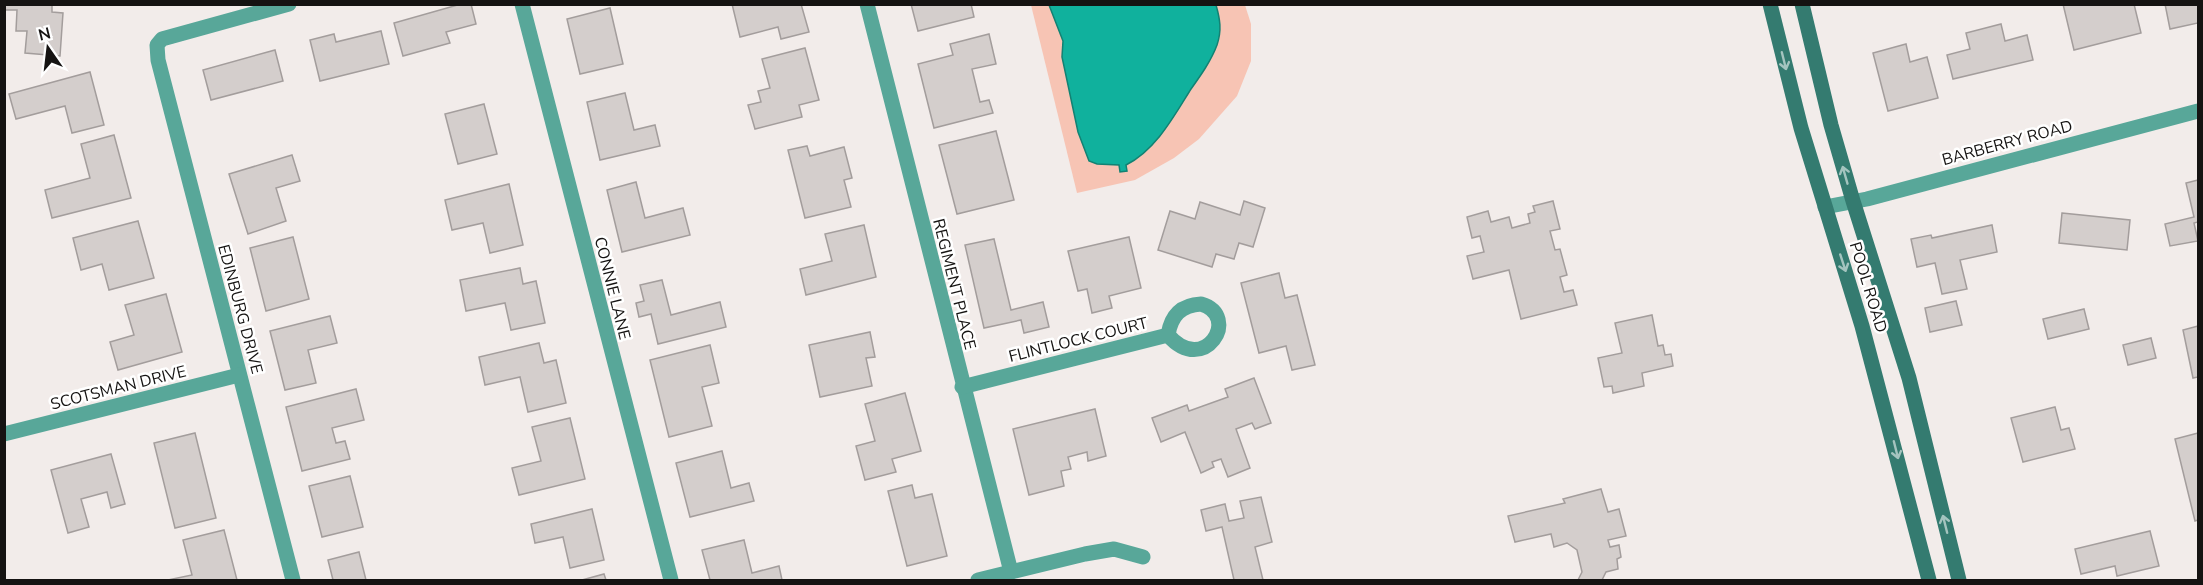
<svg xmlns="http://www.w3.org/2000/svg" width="2203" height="585" font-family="'Nunito Sans',sans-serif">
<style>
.green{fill:#f7c4b4}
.water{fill:#10b19d;stroke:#128273;stroke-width:1.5}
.building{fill:#d4cecc;stroke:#a39d9c;stroke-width:1.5}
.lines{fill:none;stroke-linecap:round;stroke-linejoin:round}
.minor{stroke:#58a799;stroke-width:15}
.secondary{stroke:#347b70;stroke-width:15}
.oneway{stroke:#a4c4bf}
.labels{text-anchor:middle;stroke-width:5;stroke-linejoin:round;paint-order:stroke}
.street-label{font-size:16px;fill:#151312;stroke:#fff}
</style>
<rect width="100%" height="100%" fill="#f2ecea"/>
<path class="green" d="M1031 5H1245L1251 24V61L1237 96 1199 139 1174 158 1135 180 1077 193Z"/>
<path class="water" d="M1049 5H1216C1220 19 1222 30 1217 45 1211 61 1201 75 1191 89 1174 116 1156 150 1126 165L1127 171 1120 172 1119 165 1097 164 1089 161 1078 132 1062 57 1063 41Z"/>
<g class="building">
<path d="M4 4H52V12L63 13 60 56 25 53 27 31H16L17 10H4Z"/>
<path d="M461 4H471L476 24 446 32 450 43 403 56 394 23Z"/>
<path d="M732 4H801L809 32 781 39 778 27 740 37Z"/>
<path d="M911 4H971L974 17 918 31Z"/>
<path d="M2063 4H2134L2141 33 2074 50Z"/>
<path d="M2165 4H2198V23L2170 29Z"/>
<path d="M610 8 623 64 580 74 567 19Z"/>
<path d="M2001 24 2005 41 2027 35 2033 60 1953 79 1947 55 1970 49 1966 33Z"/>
<path d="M381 31 389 64 320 81 310 40 334 34 336 42Z"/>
<path d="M989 34 996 64 972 69 980 102 989 100 993 113 934 128 918 64 953 55 950 44Z"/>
<path d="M1906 44 1910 62 1927 57 1938 98 1888 111 1873 53Z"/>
<path d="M805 48 819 100 799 105 802 117 755 129 748 105 761 102 758 91 770 88 762 59Z"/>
<path d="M275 50 283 81 211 100 203 70Z"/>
<path d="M90 72 104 125 72 133 65 106 16 119 9 94Z"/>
<path d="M625 93 634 130 655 125 660 146 600 160 587 102Z"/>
<path d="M484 104 497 154 458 164 445 114Z"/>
<path d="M996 131 1014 200 957 214 939 145Z"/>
<path d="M114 135 131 198 52 218 45 190 90 178 81 144Z"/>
<path d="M807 146 810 156 844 147 852 178 844 180 851 207 805 218 788 150Z"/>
<path d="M292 155 300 181 276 188 286 221 248 234 229 174Z"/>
<path d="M2198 180V222L2194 223 2198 241 2170 246 2165 224 2194 217 2186 183Z"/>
<path d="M636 182 645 218 683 208 690 235 622 252 607 190Z"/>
<path d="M509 184 523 245 490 253 483 223 452 230 445 200Z"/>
<path d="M1244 201 1265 208 1253 247 1239 243 1234 259 1216 254 1212 267 1158 250 1170 211 1195 219 1200 202 1240 215Z"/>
<path d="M1553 201 1560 229 1550 231 1555 250 1560 249 1567 275 1560 277 1564 292 1573 290 1577 305 1521 319 1509 270 1473 279 1467 256 1484 252 1480 236 1472 238 1467 217 1488 211 1491 222 1509 217 1512 228 1530 223 1528 214 1535 212 1533 206Z"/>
<path d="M2062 213 2130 220 2127 250 2059 243Z"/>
<path d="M138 221 154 278 109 290 102 264 81 270 73 238Z"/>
<path d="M864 225 876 277 806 295 800 269 832 261 825 234Z"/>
<path d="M1992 225 1997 252 1960 260 1967 289 1942 294 1935 263 1917 267 1911 239 1931 235 1932 238Z"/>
<path d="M293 237 309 299 266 311 250 248Z"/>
<path d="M1129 237 1141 288 1109 296 1112 308 1092 313 1087 289 1078 291 1068 251Z"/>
<path d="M994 239 1011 310 1043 302 1049 327 1024 333 1021 320 984 328 965 245Z"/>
<path d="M520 268 523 284 536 281 545 323 511 330 505 303 466 311 460 280Z"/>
<path d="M1279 273 1285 298 1297 295 1315 365 1292 370 1286 346 1259 353 1241 283Z"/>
<path d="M662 280 671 315 720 302 726 327 658 344 651 314 639 317 636 303 644 301 640 285Z"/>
<path d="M166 294 182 352 118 370 110 342 134 335 125 305Z"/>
<path d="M1956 301 1962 325 1930 332 1925 308Z"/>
<path d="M2084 309 2089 329 2048 339 2043 319Z"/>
<path d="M1652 315 1658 346 1663 345 1665 355 1671 354 1673 366 1642 373 1644 386 1613 393 1612 386 1604 387 1598 358 1622 353 1615 323Z"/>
<path d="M330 316 337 343 308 350 316 383 285 390 270 331Z"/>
<path d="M2198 326V377L2193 378 2183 330Z"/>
<path d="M870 332 875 357 866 358 872 386 820 397 809 345Z"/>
<path d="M2151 338 2156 358 2128 365 2123 345Z"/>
<path d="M539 343 544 363 556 360 566 403 528 412 520 377 485 385 479 357Z"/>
<path d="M710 345 719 383 702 387 712 426 669 437 650 360Z"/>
<path d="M1254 378 1271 423 1255 429 1252 423 1236 429 1250 468 1228 477 1221 459 1212 462 1214 467 1201 473 1185 432 1161 442 1152 418 1187 405 1189 411 1228 397 1225 389Z"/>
<path d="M356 389 364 420 332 428 336 443 345 441 350 459 302 471 286 407Z"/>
<path d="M905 393 921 451 892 459 896 472 865 480 856 446 875 441 865 404Z"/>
<path d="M2055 407 2061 430 2069 428 2075 449 2023 462 2011 418Z"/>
<path d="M1095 409 1106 456 1088 461 1087 452 1068 457 1071 469 1061 471 1064 486 1029 495 1013 429Z"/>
<path d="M570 418 585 479 519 495 512 468 541 461 532 427Z"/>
<path d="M195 433 216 518 175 528 154 443Z"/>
<path d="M2198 433V520L2195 521 2175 439Z"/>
<path d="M722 451 731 488 749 483 754 501 690 517 676 463Z"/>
<path d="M111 454 125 504 111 508 107 492 81 499 89 527 68 533 51 470Z"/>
<path d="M350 476 363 527 322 537 309 486Z"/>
<path d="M912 485 915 498 932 494 947 556 907 566 888 491Z"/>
<path d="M1601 489 1608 512 1619 509 1626 536 1608 540 1610 547 1619 545 1621 557 1617 559 1618 569 1606 572 1602 580H1578L1582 572 1577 550 1567 543 1554 547 1551 534 1515 542 1508 516 1565 503 1563 499Z"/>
<path d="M1261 497 1272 542 1255 547 1263 580H1234L1222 527 1206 531 1201 510 1225 504 1229 521 1244 518 1240 501Z"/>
<path d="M592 509 604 560 570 568 563 537 535 543 531 524Z"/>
<path d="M224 530 237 580H168L192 575 183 540Z"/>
<path d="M2150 531 2159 566 2117 576 2115 566 2081 574 2075 549Z"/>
<path d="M744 540 752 573 779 566 782 580H710L702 550Z"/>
<path d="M359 552 366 580H333L328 560Z"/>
<path d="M604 574 606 580H582Z"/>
</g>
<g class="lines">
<g class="minor">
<path d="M289 4 162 39 157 45 158 60 293 580"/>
<path d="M522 4 671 580"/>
<path d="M867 4 1011 572"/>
<path d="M1825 207 1867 199 2198 111"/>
<path d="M1201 304C1242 316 1204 377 1168 335 1171 316 1181 305 1201 304Z"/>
<path d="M962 387 1168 335"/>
<path d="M4 434 239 375"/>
<path d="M978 580 1085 554 1114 549 1143 557"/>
</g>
<g class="secondary">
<path d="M1770 4 1801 128 1862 326 1929 580"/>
<path d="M1802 4 1831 125 1853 201 1909 378 1959 580"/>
</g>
</g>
<defs><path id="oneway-shaft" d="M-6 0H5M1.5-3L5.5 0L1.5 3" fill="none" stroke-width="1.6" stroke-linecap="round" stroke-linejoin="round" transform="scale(1.5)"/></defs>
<g class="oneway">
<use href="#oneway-shaft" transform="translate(1784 61) rotate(76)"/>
<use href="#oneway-shaft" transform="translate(1845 175) rotate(-106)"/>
<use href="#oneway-shaft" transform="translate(1843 263) rotate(72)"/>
<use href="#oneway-shaft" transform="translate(1896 450) rotate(76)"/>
<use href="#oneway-shaft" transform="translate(1945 524) rotate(-104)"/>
</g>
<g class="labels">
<g class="street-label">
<text transform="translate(2007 142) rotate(-15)" y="6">BARBERRY ROAD</text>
<text transform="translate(955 284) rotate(76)" y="6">REGIMENT PLACE</text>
<text transform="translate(1869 287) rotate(73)" y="6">POOL ROAD</text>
<text transform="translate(613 288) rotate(76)" y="6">CONNIE LANE</text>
<text transform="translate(241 309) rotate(75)" y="6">EDINBURG DRIVE</text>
<text transform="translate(1078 339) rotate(-14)" y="6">FLINTLOCK COURT</text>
<text transform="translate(118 387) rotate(-14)" y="6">SCOTSMAN DRIVE</text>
</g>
</g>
<rect width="2203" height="585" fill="none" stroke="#151312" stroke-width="12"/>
<g transform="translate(48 48) rotate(346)" stroke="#ffffff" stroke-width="4.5" paint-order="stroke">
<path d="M0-4.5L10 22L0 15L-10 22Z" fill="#151312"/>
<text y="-9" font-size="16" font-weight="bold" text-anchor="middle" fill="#151312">N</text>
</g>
</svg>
